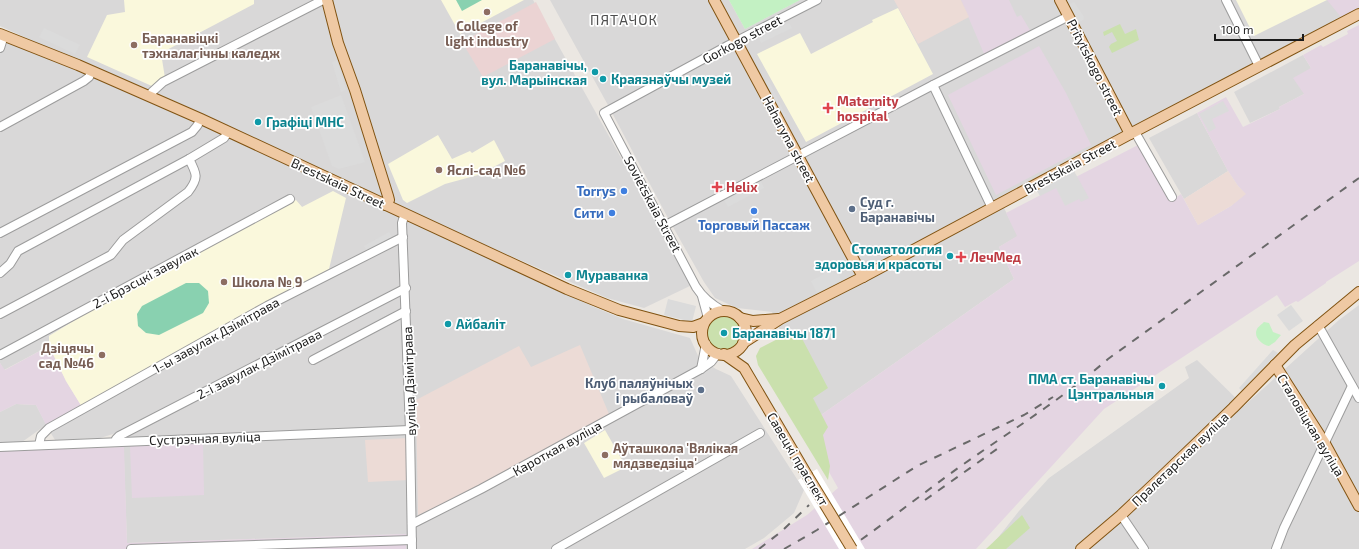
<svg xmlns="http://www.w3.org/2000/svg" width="1359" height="549" font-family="'Exo 2',sans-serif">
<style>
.residential{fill:#d9d8d8}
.commercial{fill:#ebd3d3}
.industrial{fill:#e4d5e2}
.education{fill:#faf8dc}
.military{fill:#ecdbd6}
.grass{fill:#cae0ad}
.park{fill:#c3f1c3}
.pitch{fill:#89d1b0}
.parking{fill:#dbdbdb}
.pier{fill:#fff}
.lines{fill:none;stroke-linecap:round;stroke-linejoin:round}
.minor-casing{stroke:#9c9c9c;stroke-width:10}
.major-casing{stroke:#805312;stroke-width:12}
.minor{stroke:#fff;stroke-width:8}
.major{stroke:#efc9a3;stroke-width:10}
.rail{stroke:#696969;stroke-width:2;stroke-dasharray:8 8;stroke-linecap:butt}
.major-bridge-casing{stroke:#805312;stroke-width:12;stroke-linecap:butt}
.major-bridge{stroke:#efc9a3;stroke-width:10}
.education-dot{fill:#8d6e63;stroke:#fff;stroke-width:1.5}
.culture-dot{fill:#0f9aa8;stroke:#fff;stroke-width:1.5}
.health-dot{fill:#e0444e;stroke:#fff;stroke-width:1.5}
.shop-dot{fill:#3f7fe0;stroke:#fff;stroke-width:1.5}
.service-dot{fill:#5c6f8a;stroke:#fff;stroke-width:1.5}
.labels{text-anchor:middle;stroke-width:3.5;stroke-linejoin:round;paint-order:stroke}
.education-label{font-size:13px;font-weight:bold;fill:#785e54;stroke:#fff;text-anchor:start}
.street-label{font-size:13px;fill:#1b1b1b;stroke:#fff}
.culture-label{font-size:13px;font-weight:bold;fill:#0d838f;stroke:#fff;text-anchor:start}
.health-label{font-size:13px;font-weight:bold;fill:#be3a42;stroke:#fff;text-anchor:start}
.shop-label{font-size:13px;font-weight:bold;fill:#366cbe;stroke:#fff;text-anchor:end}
.service-label{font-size:13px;font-weight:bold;fill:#4e5e75;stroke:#fff;text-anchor:start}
.neighbourhood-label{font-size:14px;letter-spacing:1px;fill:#4e4e4e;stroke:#fff}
</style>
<rect width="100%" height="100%" fill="#ebe7e2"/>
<g class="residential">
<path d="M0 0H533L692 285 644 308 607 298 394 205 0 26Z"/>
<path d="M550 0H729L745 29 800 0H1359V8L999 198 1018 236 999 247 1014 279 821 415 782 335 772 312 737 308 715 298 704 282 669 220 609 107Z"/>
<path d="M0 40 88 75 269 155 594 307 623 319 690 338 699 358 716 369 731 376 804 490 794 513 764 538 745 549H406L405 534 127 543 123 431 100 438 55 440 46 425 22 442 0 443V412L16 404 36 405 46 424 82 407 302 207 295 200 118 294 49 336V346L4 370 0 363Z"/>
<path d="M1303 55 1311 68 1304 94 1279 107 1280 109 1250 123 1234 92Z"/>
<path d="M1197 113 1228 171 1184 199 1149 138Z"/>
<path d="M1359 305V549H989L1019 511 1049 478 1189 378 1185 367 1197 360 1244 406 1339 320Z"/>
</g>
<path class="commercial" d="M536 2 555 39 483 77 462 42Z"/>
<g class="industrial">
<path d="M961 0H1009L1017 17 1021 15 1031 32 985 56Z"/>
<path d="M1327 0H1359V7L1341 17Z"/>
<path d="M1359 25V261L1326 282V283L1298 302 1296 301 1285 307 1277 295 1104 409 976 549H752L807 515 838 488 802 424 821 415 1014 279 999 247 1017 236 1006 213 1140 144 1171 201 1181 194 1198 225 1231 206 1245 194 1238 186 1228 171 1197 113 1226 97 1243 127 1280 109 1279 107 1304 94 1293 78 1311 68 1303 55 1321 45 1323 47 1348 34 1347 31Z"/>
<path d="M1039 46 1066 93 1091 145 996 195 948 95Z"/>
<path d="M49 346 66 381 82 407 46 425 36 405 16 404 0 412V363L5 370Z"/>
<path d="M203 443 204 495 132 498 130 446Z"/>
<path d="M124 447 127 543 406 534V549H0V451Z"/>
</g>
<g class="education">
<path d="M124 0H254V4L161 53 165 78 154 87 87 57 107 15 125 12Z"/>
<path d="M441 0H524L460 34Z"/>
<path d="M1236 0H1327L1254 36Z"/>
<path d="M898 8 933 74 806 142 757 54 800 33 811 54 873 22 872 20Z"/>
<path d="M438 135 452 159 470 151 472 153 494 140 505 161 478 175 445 184 407 203 403 200 388 164Z"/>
<path d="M333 191 346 198 329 269 155 365 82 407 66 381 49 346V336L118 294 296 200 302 207Z"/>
<path d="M605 430 626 467 604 478 584 443Z"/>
</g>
<g class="military">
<path d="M894 0H961L969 17 918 44Z"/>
<path d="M1228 171 1238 186 1246 194 1231 206 1198 225 1184 199Z"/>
<path d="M580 345 609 414 472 491 418 515 416 400 519 346 531 367Z"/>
<path d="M409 438V480L368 482 365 440Z"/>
</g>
<g class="grass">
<path d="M1120 24 1125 34 1136 29 1139 40 1112 53 1109 47 1111 44 1117 41 1112 32 1104 36 1103 32Z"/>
<circle cx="724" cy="333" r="17"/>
<path d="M797 329 828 388 813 398 828 427 823 435 830 466 828 480 758 365 756 356 760 348Z"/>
<path d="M1022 515 1030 528 1006 549H986Z"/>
</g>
<g class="park">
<path d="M729 0H800L745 29Z"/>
<path d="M1264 322 1269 323 1273 332 1281 335 1275 342 1269 346C1262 345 1253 337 1257 329 1258 327 1262 324 1264 322Z"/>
</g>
<g class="pitch">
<path d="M456 0H482L462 11Z"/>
<path d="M186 283H199L208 291 209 303 203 313 159 335 146 333 138 326 137 314 142 306Z"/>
</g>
<g class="parking">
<path d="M1074 2 1084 17 1083 20 1078 23 1068 5Z"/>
<path d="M789 23 792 28 761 43 759 38Z"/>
<path d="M44 28 80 45 75 54 39 37Z"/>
<path d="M337 60 346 90 341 92 332 62Z"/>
<path d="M768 80 786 116 781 119 762 83Z"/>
<path d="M341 95 365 162 339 169 332 166 311 107Z"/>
<path d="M1223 101 1229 111 1212 119 1216 128 1209 132 1199 114Z"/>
<path d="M1074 171 1089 198 1081 202 1079 199 1065 206 1056 188 1040 196 1037 191Z"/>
<path d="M760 180 764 188 728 207 723 198Z"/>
<path d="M389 232 393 239 368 253 364 246Z"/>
<path d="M830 265 835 274 838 273 842 282 818 295 811 281 824 274 821 269Z"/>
<path d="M668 299 696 306 692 322 664 315Z"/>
<path d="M1291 305 1303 321 1289 331 1277 315Z"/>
<path d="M1273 350 1278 353 1243 392 1239 388Z"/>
</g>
<path class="pier" d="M817 469 865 549H839L798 480Z"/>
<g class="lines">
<g class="minor-casing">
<g id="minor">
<path d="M1226 0 1259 66"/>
<path d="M0 48 4 35"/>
<path d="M933 85 992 208"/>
<path d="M151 97 152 92 163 82 323 0"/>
<path d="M0 127 84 81 89 77 92 71"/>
<path d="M1135 132 1172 197"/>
<path d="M405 213 402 223 410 430 412 549"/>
<path d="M664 226 933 85 1069 16"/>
<path d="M0 233 192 132 197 126 201 119"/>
<path d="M0 273 10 264 18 251 189 159 224 138 228 132"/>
<path d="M702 296 708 318"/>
<path d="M723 311C712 305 703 298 696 287L604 113 729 45 817 0"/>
<path d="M0 314 111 255 123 240 188 192C199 178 197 174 189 159"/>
<path d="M1318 325 1359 398"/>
<path d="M0 355 290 199"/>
<path d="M313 360 406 311"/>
<path d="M701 369 706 344"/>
<path d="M116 442V439L119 436 406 288"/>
<path d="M39 445 41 436 49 428 267 306 403 237"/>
<path d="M0 447 410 430"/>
<path d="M1121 515 1144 549"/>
<path d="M412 524 481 489 701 369 711 362 718 353"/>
<path d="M131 549 412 540"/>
<path d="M556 549 760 433"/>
<path d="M1276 549 1284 528 1352 386"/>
</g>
</g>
<g class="major-casing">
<g id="major">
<path d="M327 0 338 43 355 90 388 196 389 200 386 205"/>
<path d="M714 0 863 277"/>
<path d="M1060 0 1130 134"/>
<path d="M0 34 78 65 201 119 567 289 619 310 679 326 693 327 704 323"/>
<circle cx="724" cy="333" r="22"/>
<path d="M740 318 753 321 778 319"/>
<path d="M743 343 780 319 863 277 1130 134 1359 14"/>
<path d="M724 354 744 368 807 475"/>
<path d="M1275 365 1324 442 1359 506"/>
<path d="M1081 549 1121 515 1156 482 1233 408 1295 345 1359 292"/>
</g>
</g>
<use href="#minor" class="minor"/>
<use href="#major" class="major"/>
<g class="rail">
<path d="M925 500 997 449"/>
<path d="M759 549 782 531 809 505"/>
<path d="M784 549 817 530 917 466 1024 415 1053 397"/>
<path d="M848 549C885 523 921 495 958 468 1009 432 1061 400 1108 359L1359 178"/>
</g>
<g class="major-bridge-casing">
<path id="major-bridge" d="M807 475 852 549"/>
</g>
<use href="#major-bridge" class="major-bridge"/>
</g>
<g class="education-dot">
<circle cx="487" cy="12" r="4"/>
<circle cx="134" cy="45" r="4"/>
<circle cx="439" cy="170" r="4"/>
<circle cx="224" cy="282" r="4"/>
<circle cx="102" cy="355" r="4"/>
<circle cx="605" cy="455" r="4"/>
</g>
<g class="culture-dot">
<circle cx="595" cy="72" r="4"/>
<circle cx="603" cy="79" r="4"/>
<circle cx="258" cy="122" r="4"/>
<circle cx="950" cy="256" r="4"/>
<circle cx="568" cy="275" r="4"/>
<circle cx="448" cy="324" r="4"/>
<circle cx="724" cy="333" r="4"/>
<circle cx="1162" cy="386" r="4"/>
</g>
<g class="health-dot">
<path d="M826 102h4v4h4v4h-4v4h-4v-4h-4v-4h4z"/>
<path d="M715 181h4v4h4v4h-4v4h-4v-4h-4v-4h4z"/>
<path d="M959 251h4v4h4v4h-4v4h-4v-4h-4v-4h4z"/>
</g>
<g class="shop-dot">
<circle cx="624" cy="191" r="4"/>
<circle cx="754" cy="211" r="4"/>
<circle cx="612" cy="213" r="4"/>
</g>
<g class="service-dot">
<circle cx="852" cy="209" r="4"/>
<circle cx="701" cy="390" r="4"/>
</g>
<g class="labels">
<g class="education-label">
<text x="487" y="31" text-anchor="middle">College of<tspan x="487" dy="15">light industry</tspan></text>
<text x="142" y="43">Баранавіцкі<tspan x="142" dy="15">тэхналагічны каледж</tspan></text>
<text x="447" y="175">Яслі-сад №6</text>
<text x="232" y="287">Школа № 9</text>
<text x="94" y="353" text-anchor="end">Дзіцячы<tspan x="94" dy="15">сад №46</tspan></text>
<text x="613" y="453">Аўташкола 'Вялікая<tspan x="613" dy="15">мядзведзіца'</tspan></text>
</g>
<g class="street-label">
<text transform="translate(742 39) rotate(-28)" y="5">Gorkogo street</text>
<text transform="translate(1095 67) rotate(63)" y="5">Pritytskogo street</text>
<text transform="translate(789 139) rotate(62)" y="5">Haharyna street</text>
<text transform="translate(1070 166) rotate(-28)" y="5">Brestskaia Street</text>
<text transform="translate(338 183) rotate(25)" y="5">Brestskaia Street</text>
<text transform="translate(653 204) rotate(62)" y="5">Sovietskaia Street</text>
<text transform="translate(145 277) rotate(-28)" y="5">2-і Брэсцкі завулак</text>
<text transform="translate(216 335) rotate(-29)" y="5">1-ы завулак Дзімітрава</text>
<text transform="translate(259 364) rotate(-27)" y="5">2-і завулак Дзімітрава</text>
<text transform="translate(409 381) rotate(-92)" y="5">вуліца Дзімітрава</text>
<text transform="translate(1311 425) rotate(59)" y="5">Сталовіцкая вуліца</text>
<text transform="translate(205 438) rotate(-2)" y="5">Сустрэчная вуліца</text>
<text transform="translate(557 448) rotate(-29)" y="5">Кароткая вуліца</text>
<text transform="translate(798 459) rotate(59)" y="5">Савецкі праспект</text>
<text transform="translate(1180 459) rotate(-44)" y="5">Пралетарская вуліца</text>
</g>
<g class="culture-label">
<text x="587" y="70" text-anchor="end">Баранавічы,<tspan x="587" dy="15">вул. Марыінская</tspan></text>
<text x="611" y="84">Краязнаўчы музей</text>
<text x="266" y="127">Графіці МНС</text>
<text x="942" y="254" text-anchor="end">Стоматология<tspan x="942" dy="15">здоровья и красоты</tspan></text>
<text x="576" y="280">Мураванка</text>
<text x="456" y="329">Айбаліт</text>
<text x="732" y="338">Баранавічы 1871</text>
<text x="1154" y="384" text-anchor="end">ПМА ст. Баранавічы<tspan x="1154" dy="15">Цэнтральныя</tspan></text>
</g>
<g class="health-label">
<text x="837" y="106">Maternity<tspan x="837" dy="15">hospital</tspan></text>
<text x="726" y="192">Helix</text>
<text x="970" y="262">ЛечМед</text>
</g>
<g class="shop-label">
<text x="616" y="196">Torrys</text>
<text x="604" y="218">Сити</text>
<text x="754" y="230" text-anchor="middle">Торговый Пассаж</text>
</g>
<g class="service-label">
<text x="860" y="207">Суд г.<tspan x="860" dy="15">Баранавічы</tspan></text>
<text x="693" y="388" text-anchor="end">Клуб паляўнічых<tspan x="693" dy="15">і рыбаловаў</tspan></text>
</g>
<g class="neighbourhood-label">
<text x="624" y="25">ПЯТАЧОК</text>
</g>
</g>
<path d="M1215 34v6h88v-6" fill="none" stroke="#1b1b1b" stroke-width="2"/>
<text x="1221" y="34" font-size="12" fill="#1b1b1b" stroke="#ffffff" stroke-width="3" paint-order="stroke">100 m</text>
</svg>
